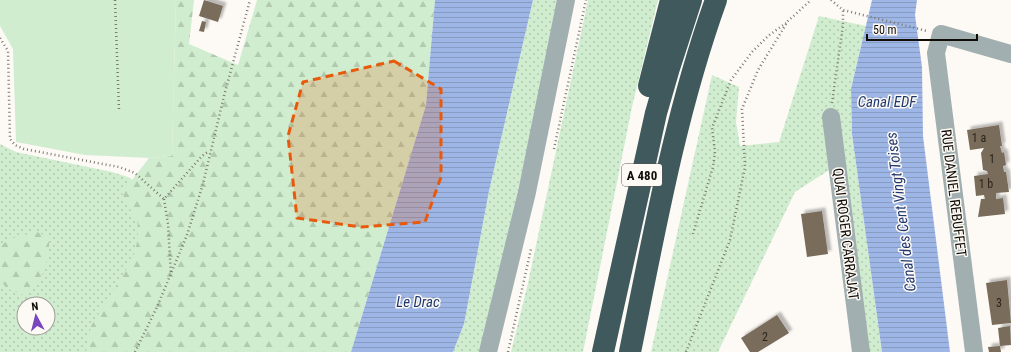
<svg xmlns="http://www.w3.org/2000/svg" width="1011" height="352" font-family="'Roboto Condensed',sans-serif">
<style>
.grass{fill:url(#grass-dots);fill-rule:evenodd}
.forest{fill:url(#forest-firs)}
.pitch{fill:#d1edcf}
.water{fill:url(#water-rules)}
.building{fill:#796c5a;filter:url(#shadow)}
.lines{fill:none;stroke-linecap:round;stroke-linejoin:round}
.path{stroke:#7c7873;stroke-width:2.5;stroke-dasharray:1 3;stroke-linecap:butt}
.minor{stroke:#a2afb0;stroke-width:18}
.highway{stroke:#3f595c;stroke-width:22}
.marked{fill:#e8590c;fill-opacity:0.2;stroke:#e8590c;stroke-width:3;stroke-dasharray:8 5;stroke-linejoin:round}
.labels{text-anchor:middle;stroke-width:3;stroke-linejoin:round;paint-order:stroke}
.number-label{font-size:12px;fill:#2b241b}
.shield{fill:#fdfaf6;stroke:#58534e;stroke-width:1}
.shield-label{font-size:13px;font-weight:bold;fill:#110c06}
.street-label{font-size:14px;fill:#110c06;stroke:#fdfaf6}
.water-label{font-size:15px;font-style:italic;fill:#1e376f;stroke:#fdfaf6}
</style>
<defs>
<pattern id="grass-dots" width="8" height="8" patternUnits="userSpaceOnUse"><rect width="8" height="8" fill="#d1edcf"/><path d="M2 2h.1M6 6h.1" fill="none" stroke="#b2cab0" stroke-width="1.8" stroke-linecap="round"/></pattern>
<pattern id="forest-firs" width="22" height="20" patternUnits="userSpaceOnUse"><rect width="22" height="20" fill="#d1edcf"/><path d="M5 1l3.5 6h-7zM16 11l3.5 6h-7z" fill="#b2cab0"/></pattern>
<pattern id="water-rules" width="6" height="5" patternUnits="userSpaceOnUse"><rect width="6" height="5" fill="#9eb6e5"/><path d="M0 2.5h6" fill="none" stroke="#879bc3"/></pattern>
<filter id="shadow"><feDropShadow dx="3.5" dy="-3.5" stdDeviation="1" flood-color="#0004"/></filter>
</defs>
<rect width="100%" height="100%" fill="#fdfaf6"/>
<g class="grass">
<path d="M533 0H560L482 352H453L464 324 489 191Z"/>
<path d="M588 0H658L632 107 583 352H511L528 283Z"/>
<path d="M819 16 866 26 851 89 852 134 882 352H866L837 165 795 192 718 352H651L712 75 739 87 736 122 740 146 779 142Z"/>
<path d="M0 144 16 152 112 172 128 177 145 189 124 352H0ZM24 304H48V328H24Z"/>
</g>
<g class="forest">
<path d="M176 0H194L189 44 238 65 257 0H435L426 105 351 352H86L91 326 133 259 138 238V224L122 193 149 158 172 156Z"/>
<path d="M37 232 48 237C53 254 40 288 24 295L8 289 0 281V245L14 238Z"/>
</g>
<path class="pitch" d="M0 0H176L172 156 149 158 85 155 16 142 13 49 0 26Z"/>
<g class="water">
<path d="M435 0H533L489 191 464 324 453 352H351L426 105Z"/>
<path d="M872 0H917L915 15 922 67 923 136 950 352H882L852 134 851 89Z"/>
</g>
<g class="building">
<path d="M204 0 223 6 218 22 199 16Z"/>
<path d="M202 21 206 22 204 32 199 31Z"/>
<path d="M999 125 1002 146H1000L1002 153 1004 152 1006 165 1003 166 1004 172H1006L1009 192 996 193V199L1003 198 1005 214 978 217 981 199H985L984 195 976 196 974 176 988 174 987 171 983 170 981 153 984 148 970 150 967 130Z"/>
<path d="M822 211 828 254 807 257 801 214Z"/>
<path d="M1007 280 1011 323 992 325 986 283Z"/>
<path d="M777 315 789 333 758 352H750L741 338Z"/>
<path d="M1010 326 1011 345 1000 346 998 328Z"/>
<path d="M1000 346 1001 352H989L988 347Z"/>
</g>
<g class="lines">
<g class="path">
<path d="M115 0 119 110"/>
<path d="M831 0 843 10 927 31"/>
<path d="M0 38 8 51 10 139 15 145 24 149 119 167 135 173 164 199 202 156 209 151"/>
<path d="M832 103 843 25V10"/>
<path d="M554 149 586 0"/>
<path d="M164 199 168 224 171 274"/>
<path d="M693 234 713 167 715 152 712 128 731 80 752 52 768 36 786 23"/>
<path d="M135 352 157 307 187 235 203 184 224 96 250 0"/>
<path d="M508 352 531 249"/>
<path d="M686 352 730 240 745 167 742 109 758 70 788 21 811 0"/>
</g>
<g class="minor">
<path d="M831 117 861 352"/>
<path d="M488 352 527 192 566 0"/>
<path d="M974 352 936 53 941 34 1011 54"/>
</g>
<g class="highway">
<path d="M649 86 671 0"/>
<path d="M603 352 656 113 669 68 691 0"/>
<path d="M630 352C654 234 675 114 716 0"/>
</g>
</g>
<path class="marked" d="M394 61 441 89V177L425 222 361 227 297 218 288 136 303 82Z"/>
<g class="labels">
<g class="number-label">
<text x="979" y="142">1 a</text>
<text x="992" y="163">1</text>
<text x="986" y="188">1 b</text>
<text x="999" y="307">3</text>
<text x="765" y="341">2</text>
</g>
<rect class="shield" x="622" y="164" width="40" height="22" rx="3"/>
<g class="shield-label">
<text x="642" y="180">A 480</text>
</g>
<g class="street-label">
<text transform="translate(954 193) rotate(83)" y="5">RUE DANIEL REBUFFET</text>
<text transform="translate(846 234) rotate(83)" y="5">QUAI ROGER CARRAJAT</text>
</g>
<g class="water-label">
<text x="887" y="107">Canal EDF</text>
<text transform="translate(901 212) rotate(-97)" y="5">Canal des Cent Vingt Toises</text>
<text x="418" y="307">Le Drac</text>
</g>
</g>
<g transform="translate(36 316) rotate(353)"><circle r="19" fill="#fdfaf6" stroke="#9f9b96"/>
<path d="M0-3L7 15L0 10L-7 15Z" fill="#7946bd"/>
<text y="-6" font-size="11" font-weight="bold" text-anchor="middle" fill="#110c06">N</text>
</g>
<path d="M867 34v6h110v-6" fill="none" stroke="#110c06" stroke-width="2"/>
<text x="873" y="34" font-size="12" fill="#110c06" stroke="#fdfaf6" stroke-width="3" paint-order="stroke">50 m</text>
</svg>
